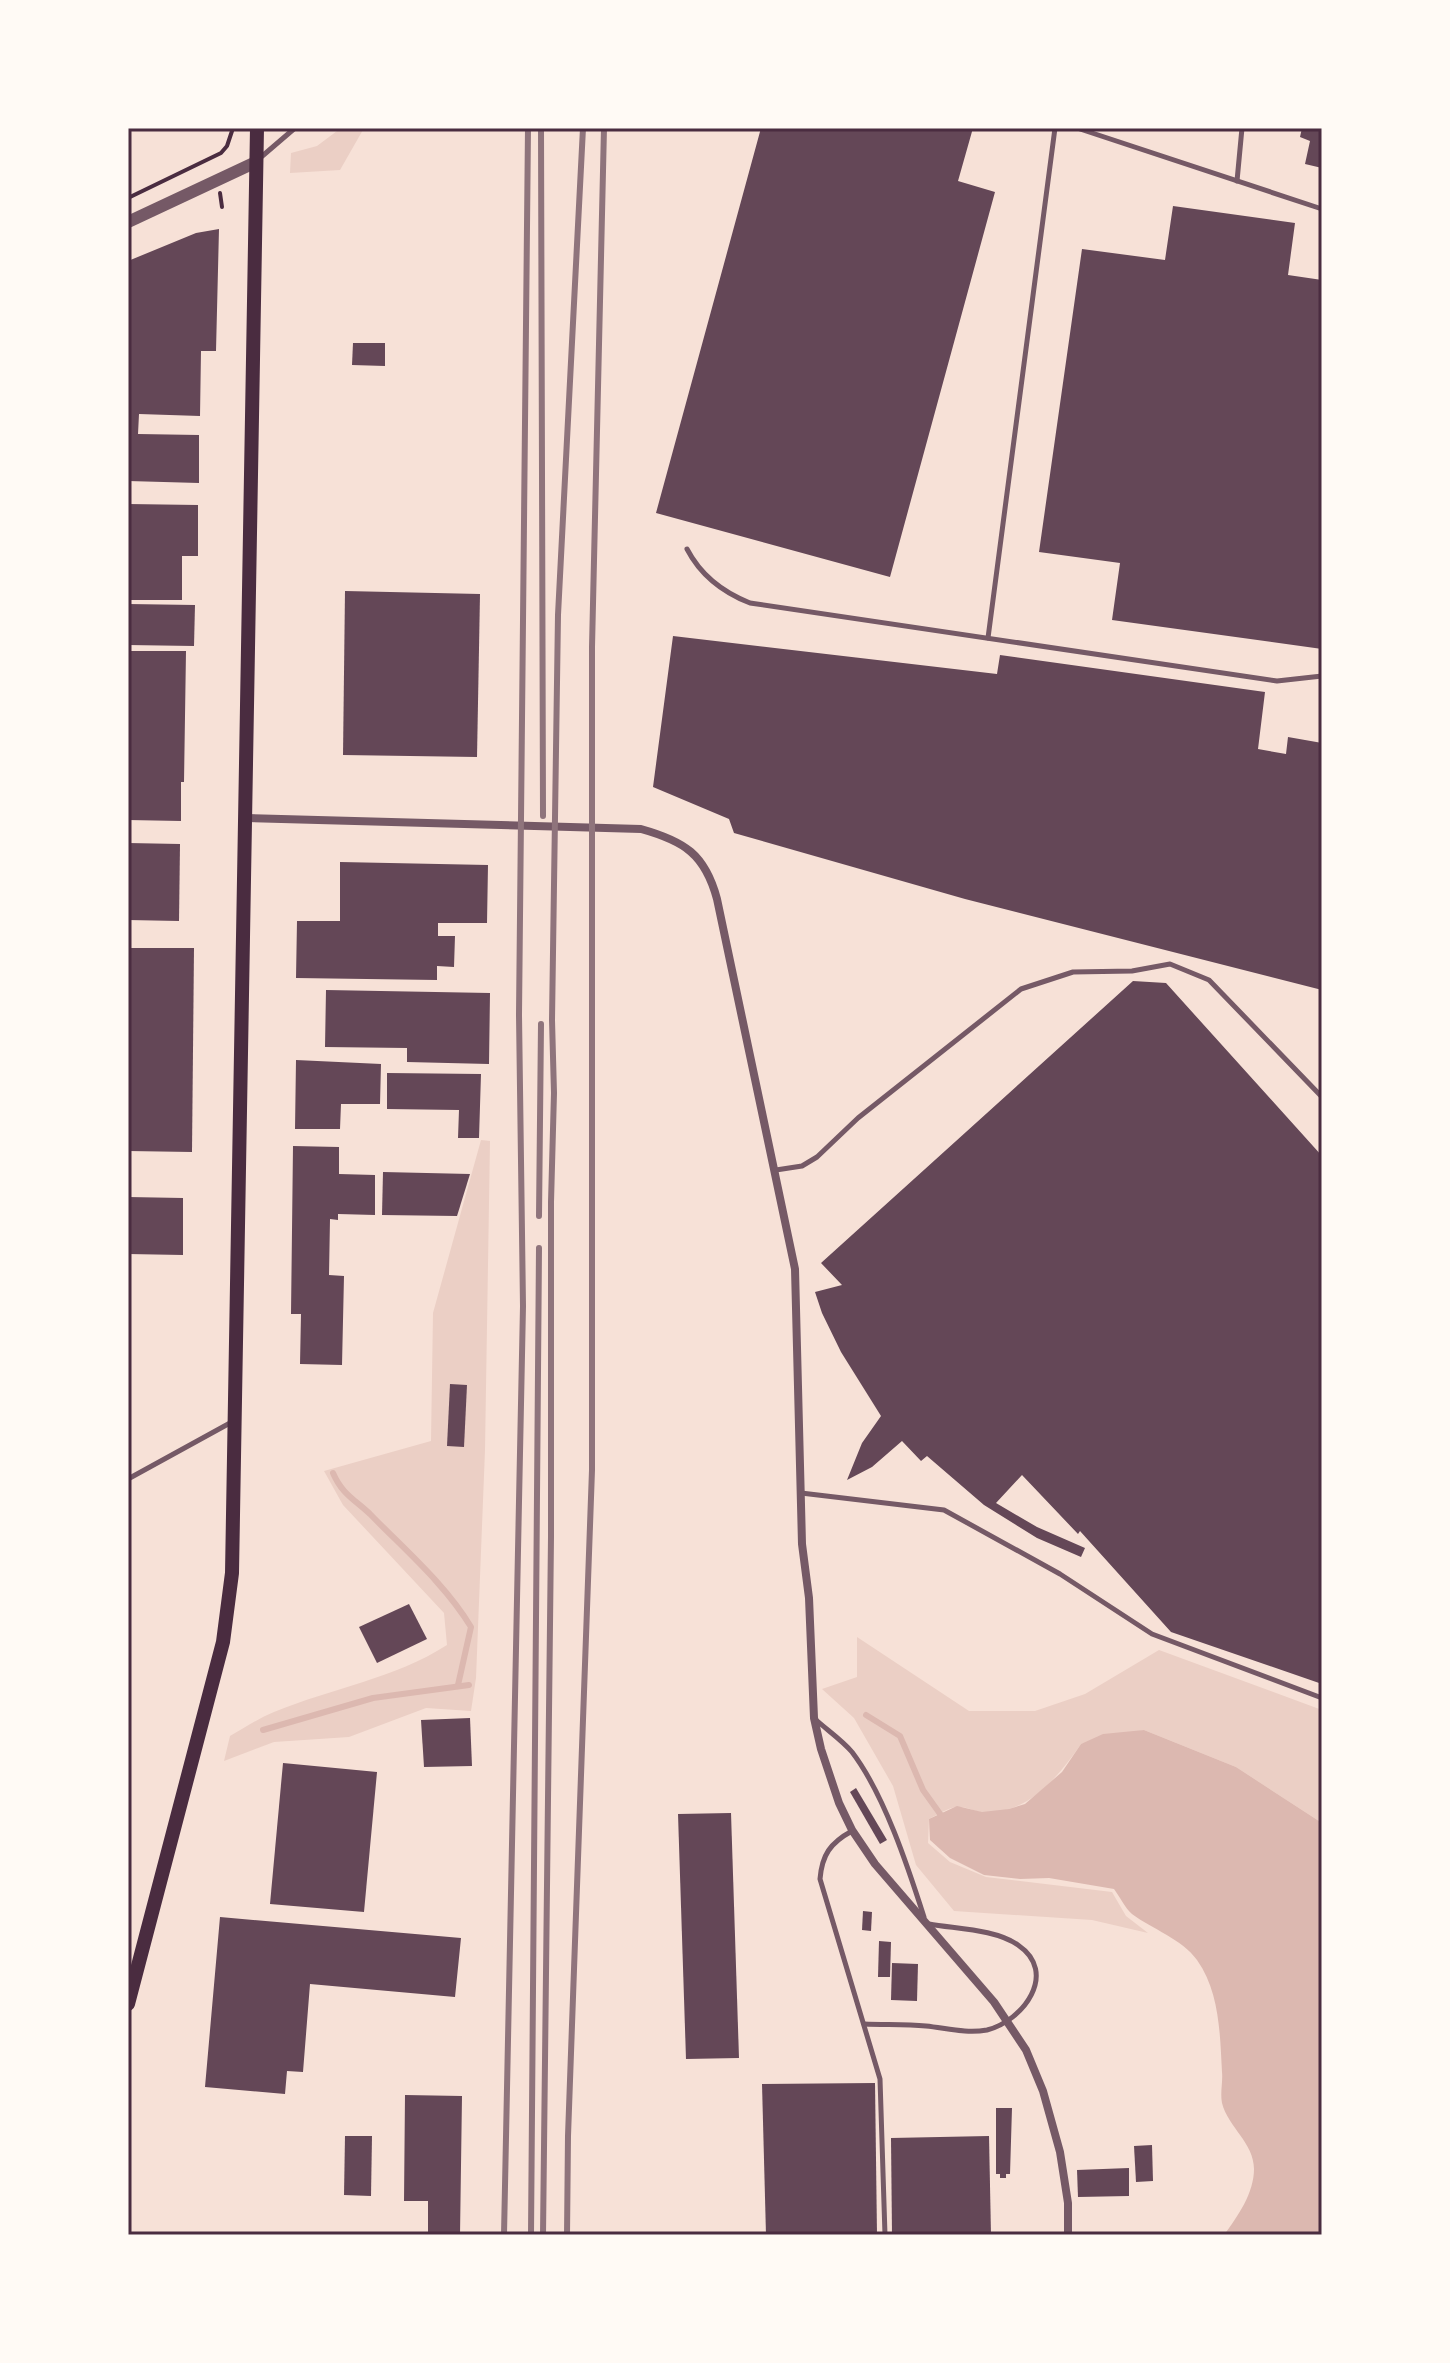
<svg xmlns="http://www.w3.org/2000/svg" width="1450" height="2363" font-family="Merriweather,serif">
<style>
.green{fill:#ebcfc5}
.water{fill:#dcb8b0}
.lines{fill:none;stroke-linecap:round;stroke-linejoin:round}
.stream{stroke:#dcb8b0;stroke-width:6}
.building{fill:#644757}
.path{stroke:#4a2c40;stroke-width:4}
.service{stroke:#755966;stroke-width:5}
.minor{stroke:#755966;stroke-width:8}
.tertiary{stroke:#755966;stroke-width:12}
.secondary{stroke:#4a2c40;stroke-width:14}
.rail{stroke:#8f747c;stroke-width:6}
.neatline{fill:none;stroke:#4a2c40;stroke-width:3}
</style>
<rect width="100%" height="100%" fill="#f7e1d7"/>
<g class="green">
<path d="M341 128H364L340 170 290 173 291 153 317 146Z"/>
<path d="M481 1140 490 1141 485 1450 476 1678 471 1711 426 1708 349 1737 274 1742 224 1761 230 1736C244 1728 259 1718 274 1712 332 1688 394 1679 447 1645L444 1613 343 1505 324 1471 431 1441 433 1313Z"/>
<path d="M857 1637 969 1711H1035L1085 1694 1159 1650 1322 1710V1823L1236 1767 1144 1730 1081 1744C1058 1777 1028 1815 983 1812 975 1812 966 1806 958 1807 949 1807 937 1815 929 1819L928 1843 950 1862 986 1877 1112 1892 1126 1916 1148 1933 1092 1920 954 1911 916 1865 893 1786 854 1718 822 1689 857 1677Z"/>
</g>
<path class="water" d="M1144 1730 1236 1767 1322 1823V2235H1224C1238 2216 1254 2193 1254 2169 1254 2143 1228 2127 1222 2103 1220 2093 1223 2082 1222 2072 1220 2036 1220 1992 1197 1960 1182 1939 1152 1929 1132 1914 1125 1908 1120 1897 1114 1889L1049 1878 1020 1879 984 1875 950 1858 930 1840 929 1819 957 1806 982 1812 1009 1809 1025 1804 1062 1772 1081 1744 1103 1734Z"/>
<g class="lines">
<g class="stream">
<path d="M333 1473C342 1494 354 1499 370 1514 405 1550 445 1584 471 1627L458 1685"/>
<path d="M866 1715 900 1736 923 1790 943 1818"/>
<path d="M263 1730 373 1698 469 1685"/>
</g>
</g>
<g class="building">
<path d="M761 128H973L958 181 995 192 890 577 656 513Z"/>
<path d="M1302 128H1322V168L1305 164 1310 141 1300 137Z"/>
<path d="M1173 206 1295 223 1288 275 1322 280V649L1112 620 1120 563 1039 552 1082 249 1165 260Z"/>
<path d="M219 229 216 351H201L200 416 139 414 138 434 199 435V483L128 481V261L196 233Z"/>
<path d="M353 343H385V366L352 365Z"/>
<path d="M128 504 198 505V556H182V600H128Z"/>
<path d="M345 591 480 594 477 757 343 755Z"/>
<path d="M128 604 195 605 194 646 128 645Z"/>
<path d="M673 636 997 674 1000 655 1265 692 1258 749 1286 754 1288 737 1322 743V990L965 899 734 833 729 819 653 787Z"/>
<path d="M128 651H186L184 782H181V821L128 820Z"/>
<path d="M128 843 180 844 179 921 128 920Z"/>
<path d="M340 862 488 865 487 923H438V936H455L454 967 437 966V980L296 978 297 921H340Z"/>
<path d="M130 948H194L192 1152 128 1151Z"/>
<path d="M1133 981 1166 983 1322 1156V1684L1171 1632 1080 1531 1078 1534 1022 1475 996 1503 1037 1527 1085 1548 1081 1557 1037 1538 984 1505 927 1456 921 1461 902 1441 872 1467 847 1480 862 1443 881 1416 841 1352 822 1313 815 1292 842 1285 821 1263Z"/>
<path d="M326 990 490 993 489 1064 407 1062V1048L325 1047Z"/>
<path d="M296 1060 381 1064 380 1104H341L340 1129H295Z"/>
<path d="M387 1073 481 1074 479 1138H458L459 1110 387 1109Z"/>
<path d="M293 1146 339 1147V1174L375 1175V1215L338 1214V1220L330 1219 329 1275 344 1276 342 1365 300 1364 301 1314H291Z"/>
<path d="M383 1172 470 1174 457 1216 382 1215Z"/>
<path d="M128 1197 183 1198V1255L128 1254Z"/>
<path d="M450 1384 467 1385 464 1447 447 1446Z"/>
<path d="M409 1604 427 1639 377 1663 359 1627Z"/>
<path d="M470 1718 472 1766 424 1767 421 1720Z"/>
<path d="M283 1763 377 1772 364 1912 270 1904Z"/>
<path d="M856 1788 887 1840 880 1844 850 1792Z"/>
<path d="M731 1813 739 2058 686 2059 678 1814Z"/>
<path d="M863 1911 872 1912 871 1931 862 1930Z"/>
<path d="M220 1917 461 1938 455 1997 310 1984 303 2072 287 2071 285 2094 205 2087Z"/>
<path d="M879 1941 891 1942 890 1977H878Z"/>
<path d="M892 1963 918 1964 917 2001 891 2000Z"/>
<path d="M875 2083 877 2235H766L762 2084Z"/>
<path d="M405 2095 462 2096 460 2235H428V2201H404Z"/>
<path d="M996 2108H1012L1010 2174H1006V2178H1000V2174H996Z"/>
<path d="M345 2136H372L371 2196 344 2195Z"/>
<path d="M989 2136 991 2235H892L891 2138Z"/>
<path d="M1152 2145 1153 2181 1136 2182 1134 2146Z"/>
<path d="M1129 2168V2196L1078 2197 1077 2170Z"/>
</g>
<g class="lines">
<g class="path">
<path d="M220 193 222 207"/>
<path d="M128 198 221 153 227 146 233 128"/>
</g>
<g class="service">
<path d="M1077 128 1322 209"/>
<path d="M260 158 295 128"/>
<path d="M1237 181 1242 128"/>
<path d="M687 549C701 576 722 592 750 603L1277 681 1322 676"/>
<path d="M988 638 1055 128"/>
<path d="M776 1170 802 1166 817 1157 858 1118 1021 989 1073 972 1132 971 1170 964 1209 980 1322 1097"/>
<path d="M128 1479 230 1423"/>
<path d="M801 1493 944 1510 1060 1574 1152 1634 1322 1698"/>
<path d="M815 1719C827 1730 842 1740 852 1752 884 1794 908 1867 924 1917"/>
<path d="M852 1831C830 1843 822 1855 820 1879L880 2079 885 2235"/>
<path d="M864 2024C885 2025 905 2024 926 2026 946 2028 966 2034 987 2030 1023 2021 1059 1973 1018 1945 995 1929 956 1929 929 1924"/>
</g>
<path class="minor" d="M246 818 641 829C684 841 705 854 717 899L795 1269 802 1544 809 1598 814 1718 821 1749 839 1803 852 1830 875 1864 994 2002 1026 2050 1043 2091 1060 2152 1068 2203V2235"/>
<path class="tertiary" d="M128 222 256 162"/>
<path class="secondary" d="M128 2004 223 1642 232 1573 257 128"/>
<g class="rail">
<path d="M541 128 543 816"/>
<path d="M539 1216 541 1024"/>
<path d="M504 2235 523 1306 519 1015 528 128"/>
<path d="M531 2235 539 1248"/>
<path d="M543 2235 551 1537V1202L554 1093 552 1020 558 615 583 128"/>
<path d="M567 2235 568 2136 592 1470V647L604 128"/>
</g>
</g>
<rect width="1450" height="2363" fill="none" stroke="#fffaf5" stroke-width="260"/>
<rect x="130" y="130" width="1190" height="2103" class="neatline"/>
</svg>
